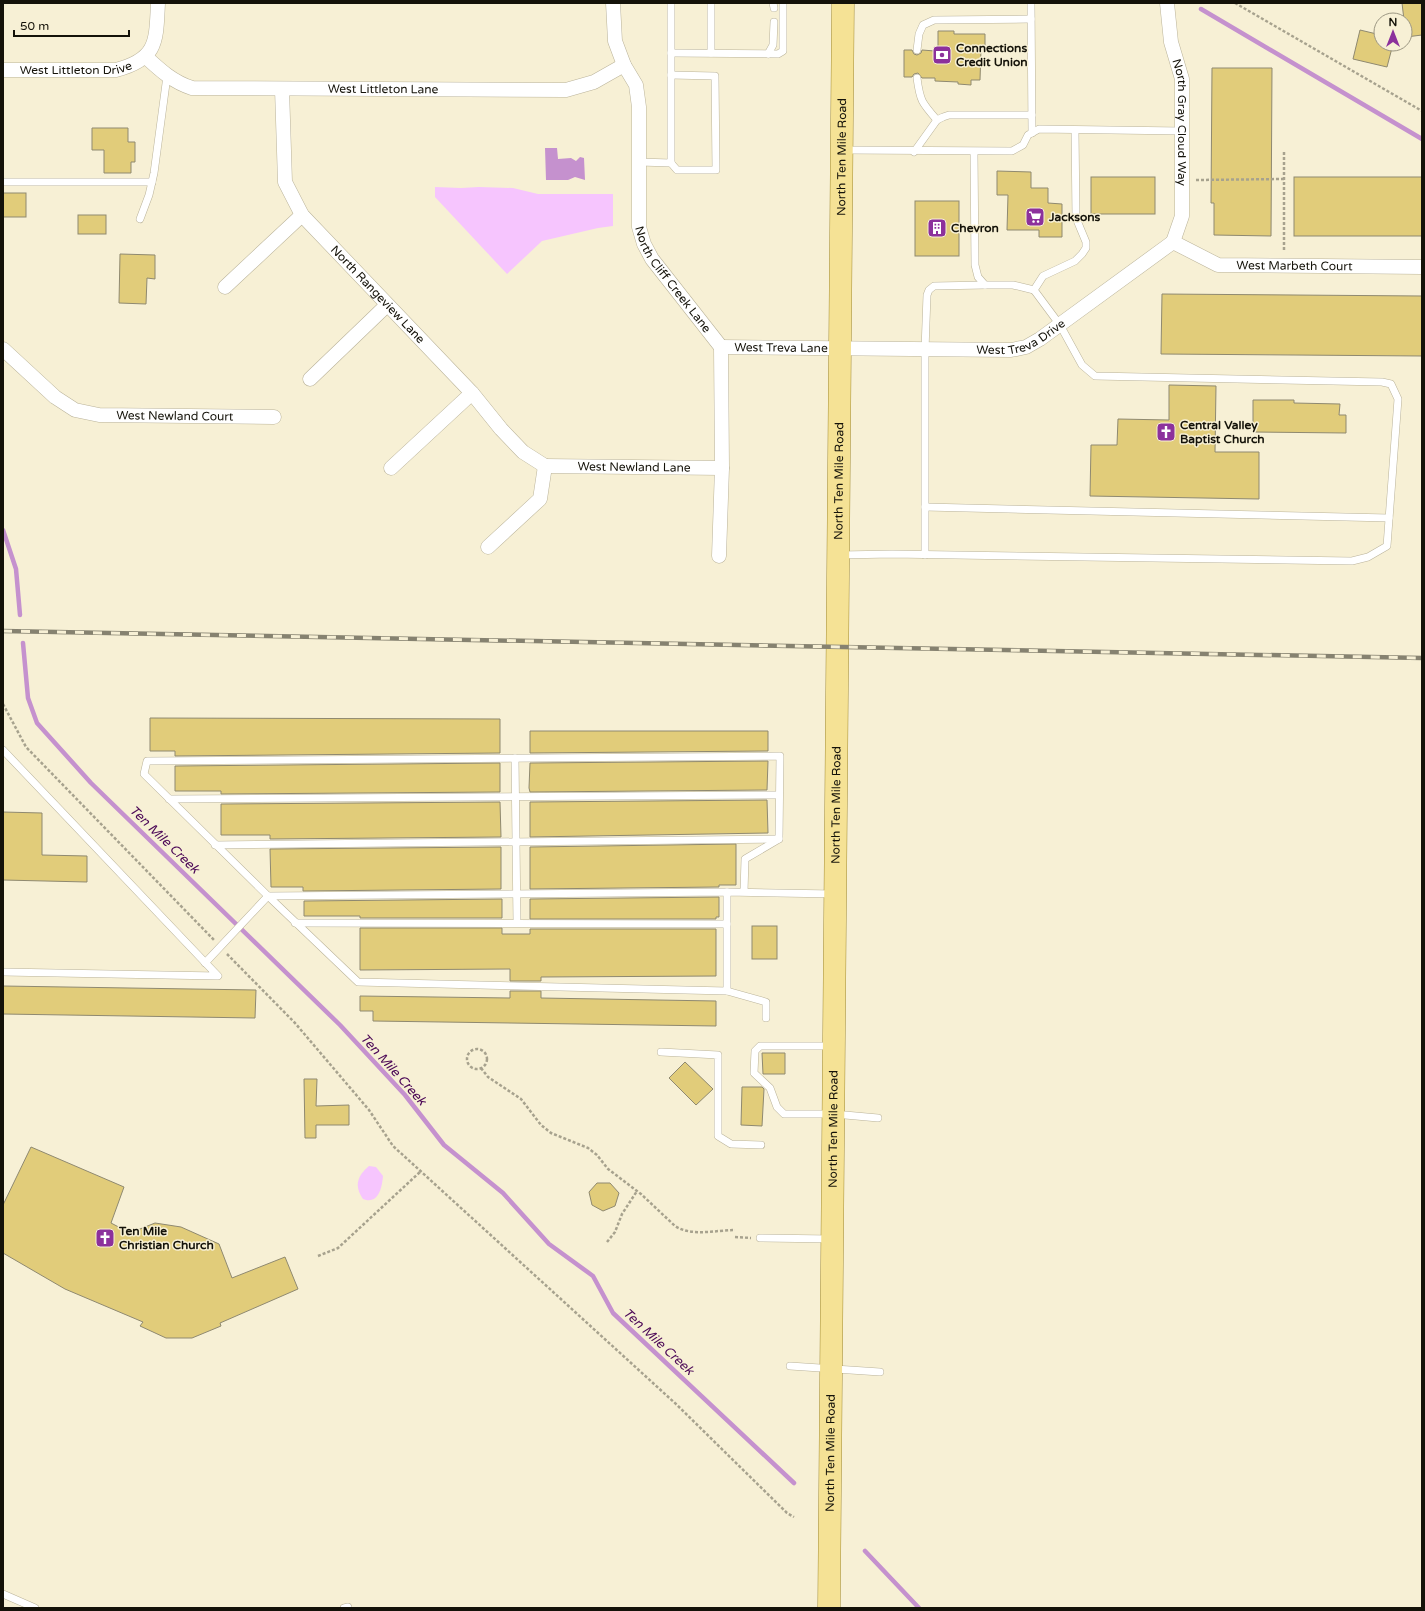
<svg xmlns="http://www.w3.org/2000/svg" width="1425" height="1611" font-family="'Varela Round',sans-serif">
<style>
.green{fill:#f6c5fe}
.water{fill:#c591ce}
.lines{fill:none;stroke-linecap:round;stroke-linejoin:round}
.stream{stroke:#c591ce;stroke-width:4.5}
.building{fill:#e1cc7a;stroke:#8f8970}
.service-casing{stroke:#bab39a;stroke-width:8}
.minor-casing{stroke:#bab39a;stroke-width:15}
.primary-casing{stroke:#a28c36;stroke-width:23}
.path{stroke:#a7a28e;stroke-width:2.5;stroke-dasharray:3 2;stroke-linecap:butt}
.service{stroke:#fff;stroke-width:7}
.minor{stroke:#fff;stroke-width:14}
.primary{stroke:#f5e295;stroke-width:22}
.rail-casing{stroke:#868270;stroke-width:4.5}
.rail{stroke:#f7f0d5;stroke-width:3;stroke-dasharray:9;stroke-linecap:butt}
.labels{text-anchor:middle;stroke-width:3;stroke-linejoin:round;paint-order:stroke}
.poi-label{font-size:12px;font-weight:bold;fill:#141209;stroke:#f7f0d5;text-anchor:start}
.street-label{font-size:12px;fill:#141209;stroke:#f7f0d5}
.water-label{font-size:13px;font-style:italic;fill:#4b0756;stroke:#f7f0d5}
</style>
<rect width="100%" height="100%" fill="#f7f0d5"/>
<g class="green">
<path d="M435 187 461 188 479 187 513 188 538 194H613V226L598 228 542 241 507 274 435 197Z"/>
<path d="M369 1166 376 1167 383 1176C382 1188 378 1205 363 1199 354 1186 357 1176 369 1166Z"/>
</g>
<path class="water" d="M545 148H557L558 159 571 158 576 161 580 157 584 158 585 180 575 177 568 180H546Z"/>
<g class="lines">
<g class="stream">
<path d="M1201 9 1422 139"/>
<path d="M3 530 16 569 20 615"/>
<path d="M23 643 28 698 37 723 91 783 340 1025 405 1095 444 1145 503 1193 549 1244 593 1276 613 1313 794 1483"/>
<path d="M865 1551 919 1608"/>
</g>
</g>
<g class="building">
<path d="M1402 3H1422V35L1406 37Z"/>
<path d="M1360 30 1381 35V44H1393L1387 67 1353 59Z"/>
<path d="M938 31H954V34H985V49H981L980 80H971V85L958 84V82L935 81V78H922L918 73 914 74 912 77H904V50H912L914 54 917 55 921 53 922 50 935 51V48H938Z"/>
<path d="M1212 68H1272L1271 236 1214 235V203H1211Z"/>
<path d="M92 128H128V142H135V162H131V173H104V150H92Z"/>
<path d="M997 171 1031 172V188H1048V203L1062 204V237H1039V230H1007L1008 195H997Z"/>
<rect x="1091" y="177" width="64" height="37"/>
<rect x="1294" y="177" width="128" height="59"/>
<rect x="3" y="193" width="23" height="24"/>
<rect x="915" y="201" width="44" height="55"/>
<rect x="78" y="215" width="28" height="19"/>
<path d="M120 254 155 255V279L147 278 146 304 119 303Z"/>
<path d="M1162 294 1422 296V356L1161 354Z"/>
<path d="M1169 385 1216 386 1215 452H1259V499L1090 496 1091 445H1117L1118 419 1169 420Z"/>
<path d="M1253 400H1294V403L1340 404 1339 415H1346V433L1253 432Z"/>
<path d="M150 718 500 719V753L175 756V751H150Z"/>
<path d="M530 731H768V751L530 753Z"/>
<path d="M768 761 767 790 530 792 529 788 530 763Z"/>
<path d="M500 763V792L221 794V791H175V766Z"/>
<path d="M767 800 768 833 530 837V802Z"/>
<path d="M500 802 501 837 270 839V835H221V804Z"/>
<path d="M3 812 42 813V855L87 856V882L3 880Z"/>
<path d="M736 844V885H719V887L530 889V847Z"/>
<path d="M501 847V889L303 891V887H271L270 849Z"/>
<path d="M719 897V917H716V919H530V899Z"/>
<path d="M502 899V918H360V916H304V901Z"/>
<rect x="752" y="926" width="25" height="33"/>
<path d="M360 928H502V934H530V929H716V976L541 977V981H510V969L360 970Z"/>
<path d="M3 986 256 990 255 1018 3 1014Z"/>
<path d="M510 991H541V998L716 1001V1026L373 1021V1011H360V996L510 998Z"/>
<path d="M762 1053H785V1074H763Z"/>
<path d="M685 1062 713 1089 696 1105 669 1078Z"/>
<path d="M304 1079H317L316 1106 349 1105V1125H316V1138H305Z"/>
<path d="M742 1087H762L764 1089 762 1126 741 1125Z"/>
<path d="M31 1147 124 1187 111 1223 130 1233 155 1223 181 1227 219 1244 232 1278 285 1257 298 1289 220 1323 221 1326 192 1338H166L140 1326 143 1322 65 1289 3 1253V1205Z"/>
<path d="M597 1183H610L619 1193 615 1206 603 1211 592 1205 589 1192Z"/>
</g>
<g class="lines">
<g class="service-casing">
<g id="service">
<path d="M773 3 774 8"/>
<path d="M1031 3 1032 133"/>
<path d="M917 50 919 34 923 25 934 20 1031 19"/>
<path d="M671 53 778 54 783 51V3"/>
<path d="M711 53V3"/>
<path d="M768 54 773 45 774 22"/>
<path d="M917 78C920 101 922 103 937 120"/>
<path d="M843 150 1012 151 1023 145 1028 135 1039 129 1182 131"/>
<path d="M914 152 937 120 943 117 949 115H1032"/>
<path d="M974 152 975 265 978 277 985 285H1013L1034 290"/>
<path d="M639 162 671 163V3"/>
<path d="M671 163 677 170H716L715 76 671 75"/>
<path d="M3 182H152"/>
<path d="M140 219 149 195 154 173 167 76"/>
<path d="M925 507 1389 518"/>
<path d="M841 555 892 554 1352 561 1368 557 1387 546 1398 399 1391 384 1382 382 1095 376 1082 365 1060 325 1034 290 1043 276 1075 261 1082 254 1086 248V242L1076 218 1075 130"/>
<path d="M925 555V350L927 295 929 290 934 286 985 285"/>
<path d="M3 750 218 976 3 972"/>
<path d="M515 758 517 923"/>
<path d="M169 799 779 795"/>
<path d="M215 845 779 839"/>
<path d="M744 892 745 859 779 839 780 756 147 761 144 774 268 896 727 892 834 894"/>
<path d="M295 923 727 924"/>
<path d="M205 963 268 896 358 982 727 991V892"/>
<path d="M727 991 766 1002V1018"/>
<path d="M832 1046H760L755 1051 754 1073 770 1088 777 1107 784 1114H834L878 1118"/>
<path d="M661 1052 718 1055V1136L731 1144 761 1145"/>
<path d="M760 1238 831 1239"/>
<path d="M790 1366 880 1372"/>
<path d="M3 1594 35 1608"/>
<path d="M344 1608 348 1607"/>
</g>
</g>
<g class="minor-casing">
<g id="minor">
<path id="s1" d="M613 3 615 41 624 65 636 85 639 107V227L644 244 652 259 721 347 722 468 719 556"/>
<path id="s2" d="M1167 3 1171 42 1182 79V216L1173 242"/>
<path id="s3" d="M146 57C160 70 173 82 192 88L566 90 594 82 624 65"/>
<path id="s4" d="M3 70H116C158 59 156 41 158 3"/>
<path id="s5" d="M282 89 285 182 302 215 472 393 501 429 523 452 545 466"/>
<path id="s6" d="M1173 242 1218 265 1422 267"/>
<path d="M225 287 302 215"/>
<path id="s7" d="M721 347 1011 350 1026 347 1040 339 1173 242"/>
<path id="s8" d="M3 349 55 397 75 410 99 415 274 417"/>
<path d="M310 379 387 305"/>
<path id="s9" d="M545 466 722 468"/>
<path d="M391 468 472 393"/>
<path d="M488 547 540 499 545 466"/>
</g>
</g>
<g class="primary-casing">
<g id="primary">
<path id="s10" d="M829 1608 843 3"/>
</g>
</g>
<g class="path">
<path d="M1235 3 1422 111"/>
<path d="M1284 152V251"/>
<path d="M1196 180 1284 179"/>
<path d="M3 704 26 747 214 940"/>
<path d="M227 954 295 1023 369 1110 393 1146 676 1404 787 1513 794 1517"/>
<circle cx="477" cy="1059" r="10"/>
<path d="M481 1068 488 1077 521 1099 541 1125 551 1133 588 1148 597 1155 608 1169 641 1194 675 1226C692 1237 716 1230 735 1230"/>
<path d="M735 1237 751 1238"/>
<path d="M607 1242 615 1232 622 1214 637 1191"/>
<path d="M318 1256 338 1248 420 1172"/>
</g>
<use href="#service" class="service"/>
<use href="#minor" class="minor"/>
<use href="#primary" class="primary"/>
<g class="rail-casing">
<path id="rail" d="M3 631 1422 658"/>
</g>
<use href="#rail" class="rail"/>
</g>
<defs>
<g id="bank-square" transform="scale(1)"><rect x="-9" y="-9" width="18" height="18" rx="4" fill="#8c319c" stroke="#f7f0d5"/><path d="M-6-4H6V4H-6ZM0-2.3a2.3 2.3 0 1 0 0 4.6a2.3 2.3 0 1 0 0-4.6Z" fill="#fff"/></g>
<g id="supermarket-square" transform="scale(1)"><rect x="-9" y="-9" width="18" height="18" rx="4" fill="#8c319c" stroke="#f7f0d5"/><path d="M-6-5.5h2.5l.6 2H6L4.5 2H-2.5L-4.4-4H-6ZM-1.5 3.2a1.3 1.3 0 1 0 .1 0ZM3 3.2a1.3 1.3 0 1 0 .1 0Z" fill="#fff"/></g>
<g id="building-square" transform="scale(1)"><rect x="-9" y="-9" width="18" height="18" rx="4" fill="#8c319c" stroke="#f7f0d5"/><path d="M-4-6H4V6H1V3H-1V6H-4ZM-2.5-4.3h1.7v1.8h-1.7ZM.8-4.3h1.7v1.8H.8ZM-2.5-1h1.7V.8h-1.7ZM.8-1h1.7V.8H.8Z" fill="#fff"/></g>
<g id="church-square" transform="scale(1)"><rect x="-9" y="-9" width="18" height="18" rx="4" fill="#8c319c" stroke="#f7f0d5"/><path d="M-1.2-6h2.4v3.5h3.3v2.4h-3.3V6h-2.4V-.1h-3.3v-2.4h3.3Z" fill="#fff"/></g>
</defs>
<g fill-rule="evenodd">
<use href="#bank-square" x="942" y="55"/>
<use href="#supermarket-square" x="1035" y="217"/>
<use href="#building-square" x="937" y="228"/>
<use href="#church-square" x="1166" y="432"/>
<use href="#church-square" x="105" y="1238"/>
</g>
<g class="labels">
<g class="poi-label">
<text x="956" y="52">Connections<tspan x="956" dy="14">Credit Union</tspan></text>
<text x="1049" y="221">Jacksons</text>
<text x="951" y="232">Chevron</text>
<text x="1180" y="429">Central Valley<tspan x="1180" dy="14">Baptist Church</tspan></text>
<text x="119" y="1235">Ten Mile<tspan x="119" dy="14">Christian Church</tspan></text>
</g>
<g class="street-label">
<text dy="4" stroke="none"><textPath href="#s4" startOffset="73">West Littleton Drive</textPath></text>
<text dy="4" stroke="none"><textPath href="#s3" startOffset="247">West Littleton Lane</textPath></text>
<text dy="4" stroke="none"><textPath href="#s2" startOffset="121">North Gray Cloud Way</textPath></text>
<text dy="4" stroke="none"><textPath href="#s10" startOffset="1451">North Ten Mile Road</textPath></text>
<text dy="4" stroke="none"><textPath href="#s6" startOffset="127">West Marbeth Court</textPath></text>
<text dy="4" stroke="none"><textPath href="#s1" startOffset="292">North Cliff Creek Lane</textPath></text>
<text dy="4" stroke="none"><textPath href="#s5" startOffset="240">North Rangeview Lane</textPath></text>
<text dy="4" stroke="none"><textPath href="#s7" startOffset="303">West Treva Drive</textPath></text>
<text dy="4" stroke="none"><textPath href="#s7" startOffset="60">West Treva Lane</textPath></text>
<text dy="4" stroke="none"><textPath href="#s8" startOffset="195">West Newland Court</textPath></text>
<text dy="4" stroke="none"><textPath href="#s9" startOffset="89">West Newland Lane</textPath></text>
<text dy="4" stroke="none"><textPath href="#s10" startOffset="1127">North Ten Mile Road</textPath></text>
<text dy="4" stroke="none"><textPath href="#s10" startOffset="803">North Ten Mile Road</textPath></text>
<text dy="4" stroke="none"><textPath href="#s10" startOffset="479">North Ten Mile Road</textPath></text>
<text dy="4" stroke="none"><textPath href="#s10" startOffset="155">North Ten Mile Road</textPath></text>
</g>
<g class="water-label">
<text transform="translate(165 839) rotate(44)" y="5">Ten Mile Creek</text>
<text transform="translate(394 1069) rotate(48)" y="5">Ten Mile Creek</text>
<text transform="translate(659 1341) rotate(43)" y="5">Ten Mile Creek</text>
</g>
</g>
<rect width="1425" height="1611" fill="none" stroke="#141209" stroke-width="8"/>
<g transform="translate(1393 32)"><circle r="19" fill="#f7f0d5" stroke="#9c9783"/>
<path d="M0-3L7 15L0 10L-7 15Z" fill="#8c319c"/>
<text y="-6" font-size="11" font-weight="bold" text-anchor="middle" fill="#141209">N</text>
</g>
<path d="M14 30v6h115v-6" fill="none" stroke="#141209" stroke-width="2"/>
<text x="20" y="30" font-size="12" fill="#141209" stroke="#f7f0d5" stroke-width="3" paint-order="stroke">50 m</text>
</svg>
